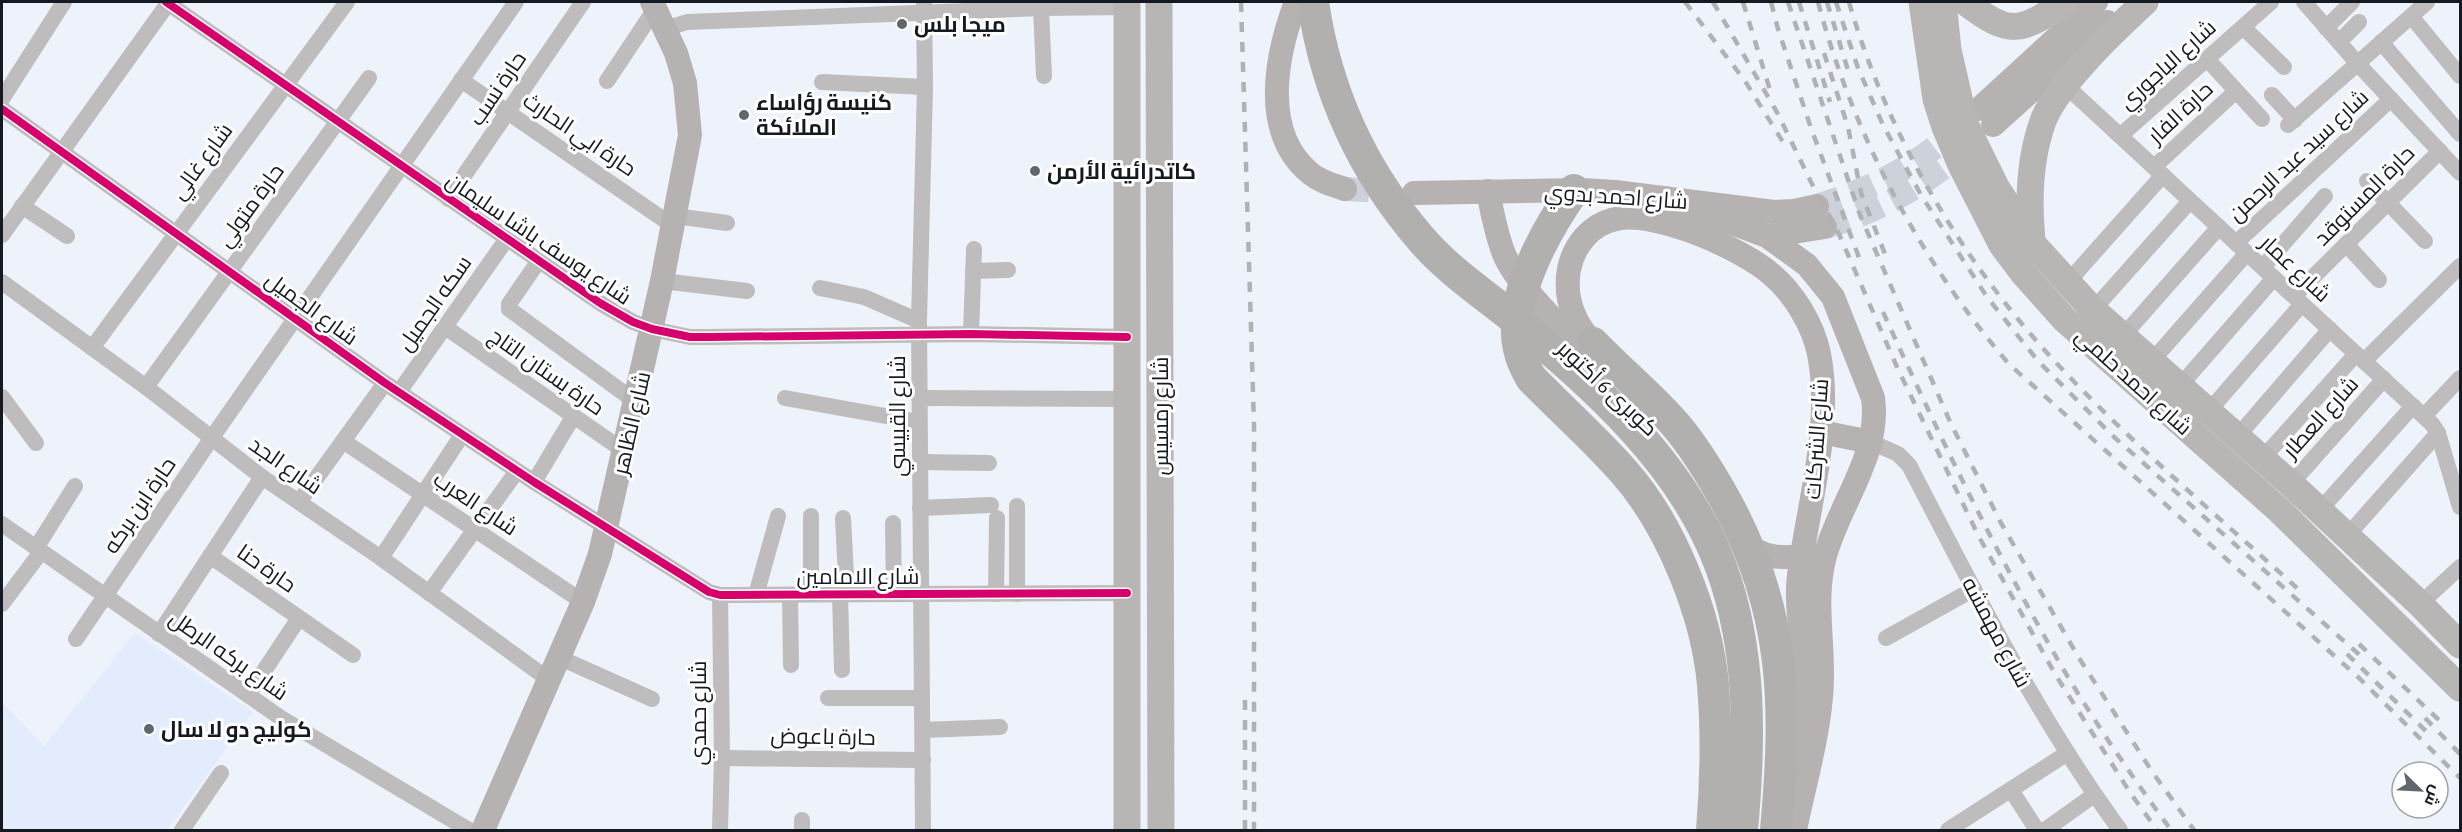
<svg xmlns="http://www.w3.org/2000/svg" width="2462" height="832" font-family="'Alegreya Sans',Cairo,sans-serif">
<style>
.built{fill:#e3ecfd}
.lines{fill:none;stroke-linecap:round;stroke-linejoin:round}
.secondary-tunnel{stroke:#cdd1d9;stroke-width:24;stroke-dasharray:24 12;stroke-linecap:butt}
.street{stroke:#bebcbc;stroke-width:16}
.secondary{stroke:#b5b2b1;stroke-width:24}
.primary{stroke:#b8b6b4;stroke-width:27}
.highway{stroke:#b2b0af;stroke-width:32}
.rail{stroke:#b1b1b3;stroke-width:4.5;stroke-dasharray:10 10;stroke-linecap:butt}
.cycleway-casing{stroke:#fefefe;stroke-width:11}
.cycleway{stroke:#d6006c;stroke-width:8}
.poi-dot{fill:#61656d;stroke:#fefefe;stroke-width:2}
.labels{text-anchor:middle;stroke-width:6;stroke-linejoin:round;paint-order:stroke}
.poi-label{font-size:22px;font-weight:bold;fill:#151921;stroke:#fefefe;text-anchor:start}
.street-label{font-size:22px;fill:#151921;stroke:#fefefe}
</style>
<rect width="100%" height="100%" fill="#eef2fa"/>
<path class="built" d="M135 633 253 712 167 830H2V702L44 746Z"/>
<g class="lines">
<g class="secondary-tunnel">
<path d="M1345 189 1397 192"/>
<path d="M1817 206C1876 187 1915 167 1962 125"/>
<path d="M1825 227C1881 211 1926 184 1970 146"/>
</g>
<g class="street">
<path d="M166 2 600 303 633 322 652 329 690 337H709L971 334 1127 337"/>
<path d="M2304 2 2358 64 2460 173"/>
<path d="M1041 8 1044 76"/>
<path d="M2411 16 2460 76"/>
<path d="M2243 27 2284 67"/>
<path d="M2326 28 2352 2"/>
<path d="M665 29 687 22 1041 8 1127 7"/>
<path d="M2339 42 2359 22"/>
<path d="M2381 42 2460 134"/>
<path d="M2207 59 2262 119"/>
<path d="M461 80 673 226"/>
<path d="M607 81 655 9"/>
<path d="M822 82 925 87"/>
<path d="M2065 85 2432 424 2438 433 2460 507"/>
<path d="M2272 95 2295 120"/>
<path d="M2 99 64 2"/>
<path d="M2 109 385 383 534 482 709 592 720 595H735L1127 593"/>
<path d="M2288 125 2427 2"/>
<path d="M2120 136 2271 2"/>
<path d="M2154 167 2236 91"/>
<path d="M2367 181 2425 241"/>
<path d="M448 199 583 2"/>
<path d="M22 206 67 236"/>
<path d="M675 216 727 223"/>
<path d="M2 235 169 2"/>
<path d="M2236 243 2391 99"/>
<path d="M2346 244 2379 280"/>
<path d="M538 262 509 304V309L636 402"/>
<path d="M2263 267 2325 196"/>
<path d="M973 271 1008 270"/>
<path d="M662 281 747 291"/>
<path d="M2 282 146 387 262 477 381 558 548 679"/>
<path d="M2067 283 2163 175"/>
<path d="M820 288 864 297 919 321"/>
<path d="M2294 296 2440 151"/>
<path d="M2093 310 2190 201"/>
<path d="M445 327 624 451"/>
<path d="M971 334 974 249"/>
<path d="M2122 337 2219 227"/>
<path d="M92 348 347 2"/>
<path d="M2364 361 2460 266"/>
<path d="M2151 362 2247 253"/>
<path d="M146 387 369 78"/>
<path d="M2179 387 2274 278"/>
<path d="M399 392 506 240"/>
<path d="M2 397 36 443"/>
<path d="M785 398 919 422"/>
<path d="M919 398 1127 399"/>
<path d="M2208 412 2302 304"/>
<path d="M2424 416 2460 378"/>
<path d="M2237 437 2330 329"/>
<path d="M343 441 583 602"/>
<path d="M1871 442 1898 454 1909 465C1974 590 2037 717 2120 830"/>
<path d="M2262 459 2356 354"/>
<path d="M920 462 989 463"/>
<path d="M534 482 573 417"/>
<path d="M2291 484 2384 379"/>
<path d="M299 502 385 383"/>
<path d="M1017 506V594"/>
<path d="M920 508 991 505"/>
<path d="M2319 511 2413 406"/>
<path d="M811 516V594"/>
<path d="M843 518 847 594"/>
<path d="M893 523 894 594"/>
<path d="M2 524 281 718 469 830"/>
<path d="M2347 536 2438 433"/>
<path d="M36 548 75 486"/>
<path d="M210 556 353 655"/>
<path d="M381 558 462 435"/>
<path d="M429 593 517 471"/>
<path d="M840 594 842 670"/>
<path d="M996 594 997 518"/>
<path d="M756 595 778 516"/>
<path d="M790 595 791 665"/>
<path d="M2 604 41 552"/>
<path d="M2420 604 2460 567"/>
<path d="M159 634 262 477"/>
<path d="M1886 638 1974 589"/>
<path d="M76 639 211 439 516 2"/>
<path d="M558 657 652 699"/>
<path d="M248 695 299 618"/>
<path d="M828 698H922"/>
<path d="M923 730 1000 727"/>
<path d="M722 758 923 760"/>
<path d="M2011 790 2037 830"/>
<path d="M182 830 221 773"/>
<path d="M720 830 722 758 720 595"/>
<path d="M802 830V820"/>
<path d="M923 830 919 321 925 87 924 2"/>
<path d="M1948 830 2066 754"/>
<path d="M2045 830 2094 795"/>
</g>
<g class="secondary">
<path d="M1296 2C1276 55 1260 133 1311 174 1321 182 1333 185 1345 189"/>
<path d="M1979 109 2096 2"/>
<path d="M1993 125 2107 22"/>
<path d="M1488 191C1492 212 1496 234 1504 254 1516 283 1558 325 1581 347"/>
<path d="M1414 193 1582 190 1615 192 1774 212 1794 211 1817 206"/>
<path d="M1665 198 1767 236 1807 265 1833 297 1873 398C1881 454 1839 504 1825 556 1812 603 1826 649 1821 697 1817 742 1804 786 1795 830"/>
<path d="M1767 236 1825 227"/>
<path d="M1593 343C1573 322 1564 298 1569 269 1574 245 1591 224 1616 219 1655 210 1741 248 1771 274 1794 293 1813 325 1819 354 1833 424 1808 506 1799 575 1795 605 1803 636 1803 666 1804 702 1795 738 1794 774"/>
<path d="M1821 432 1871 442"/>
<path d="M1742 541C1768 562 1785 557 1816 556"/>
<path d="M483 830 583 602 600 554 662 281 690 135 685 83 676 53 652 2"/>
</g>
<g class="primary">
<path d="M1159 2 1161 830"/>
<path d="M1922 2 1936 99 1945 127 1961 165 2002 245 2023 273 2065 320 2279 510 2460 688"/>
<path d="M1943 2 1948 50 1965 124 1996 187 2033 244 2093 310 2291 484 2420 604 2460 645"/>
<path d="M1965 2C2010 36 2020 33 2065 2"/>
<path d="M2032 240C2028 200 2029 160 2043 121 2057 84 2115 30 2145 2"/>
<path d="M1127 830V2"/>
</g>
<g class="highway">
<path d="M1313 2C1326 91 1363 172 1422 240 1448 270 1482 293 1512 317 1595 387 1683 463 1721 567 1752 651 1750 743 1742 830"/>
<path d="M1574 190C1546 230 1507 298 1519 349 1521 359 1526 369 1531 378 1562 410 1595 439 1624 472 1671 525 1707 615 1713 685 1717 733 1716 782 1712 830"/>
<path d="M1593 343C1619 370 1649 395 1674 423 1695 447 1712 476 1727 503 1787 614 1787 708 1776 830"/>
</g>
<g class="rail">
<path d="M1241 2 1254 425V830"/>
<path d="M1685 2 1745 81 1786 147"/>
<path d="M1713 2 1778 114 1812 184 1839 234 1897 367 1978 535 2055 674 2131 794 2157 830"/>
<path d="M1743 2 1770 90"/>
<path d="M1771 2 1778 29 1811 128 1861 263"/>
<path d="M1788 2 1860 215 1951 424 2001 523 2079 658 2153 773 2194 830"/>
<path d="M1799 2 1830 102"/>
<path d="M1818 2C1853 134 1920 261 2009 364L2358 677 2460 778"/>
<path d="M1827 2 1848 70"/>
<path d="M1836 2 1858 68 1883 125 1921 195 1987 297 2038 361 2114 437 2363 658"/>
<path d="M1849 2C1886 131 1958 255 2049 355 2125 438 2213 512 2297 588"/>
<path d="M1824 53 1848 127 1861 193 1887 259"/>
<path d="M1883 312C1938 433 1995 552 2062 667 2095 723 2133 778 2171 830"/>
<path d="M2359 644 2440 721"/>
<path d="M2347 654 2429 734"/>
<path d="M2425 718 2460 754"/>
<path d="M1245 830V694"/>
</g>
<g class="cycleway-casing">
<g id="cycleway">
<path d="M166 2 600 303 633 322 652 329 690 337H709L971 334 1127 337"/>
<path d="M2 109 385 383 534 482 709 592 720 595H735L1127 593"/>
</g>
</g>
<use href="#cycleway" class="cycleway"/>
</g>
<g class="poi-dot">
<circle cx="902" cy="24" r="6"/>
<circle cx="744" cy="115" r="6"/>
<circle cx="1035" cy="171" r="6"/>
<circle cx="149" cy="729" r="6"/>
</g>
<g class="labels">
<g class="poi-label">
<text x="914" y="32">ميجا بلس</text>
<text x="756" y="110">كنيسة رؤاساء<tspan x="756" dy="25">الملائكة</tspan></text>
<text x="1047" y="179">كاتدرائية الأرمن</text>
<text x="161" y="737">كوليج دو لا سال</text>
</g>
<g class="street-label">
<text transform="translate(2167 64) rotate(-42)" y="8">شارع الباجوري</text>
<text transform="translate(497 88) rotate(-56)" y="8">حارة نسب</text>
<text transform="translate(2180 112) rotate(-43)" y="8">حارة الفار</text>
<text transform="translate(580 134) rotate(34)" y="8">حارة ابي الحارث</text>
<text transform="translate(2298 155) rotate(-43)" y="8">شارع سيد عبد الرحمن</text>
<text transform="translate(201 161) rotate(-54)" y="8">شارع غالي</text>
<text transform="translate(2364 195) rotate(-45)" y="8">حارة المستوقد</text>
<text transform="translate(1616 196) rotate(4)" y="8">شارع احمد بدوي</text>
<text transform="translate(250 205) rotate(-54)" y="8">حارة متولي</text>
<text transform="translate(539 238) rotate(34)" y="8">شارع يوسف باشا سليمان</text>
<text transform="translate(2296 268) rotate(43)" y="8">شارع عمار</text>
<text transform="translate(434 303) rotate(-55)" y="8">سكه الجميل</text>
<text transform="translate(312 308) rotate(36)" y="8">شارع الجميل</text>
<text transform="translate(547 371) rotate(35)" y="8">حارة بستان التاج</text>
<text transform="translate(2134 381) rotate(42)" y="8">شارع احمد حلمي</text>
<text transform="translate(1608 388) rotate(43)" y="8">كوبرى 6 أكتوبر</text>
<text transform="translate(897 416) rotate(-90)" y="8">شارع القبيسي</text>
<text transform="translate(1160 416) rotate(-90)" y="8">شارع رمسيس</text>
<text transform="translate(2320 417) rotate(-48)" y="8">شارع العطار</text>
<text transform="translate(631 423) rotate(-77)" y="8">شارع الظاهر</text>
<text transform="translate(1816 439) rotate(-86)" y="8">شارع الشركات</text>
<text transform="translate(286 465) rotate(35)" y="8">شارع الجد</text>
<text transform="translate(476 503) rotate(34)" y="8">شارع العرب</text>
<text transform="translate(139 505) rotate(-56)" y="8">حارة ابن بركه</text>
<text transform="translate(267 568) rotate(35)" y="8">حارة حنا</text>
<text x="858" y="584">شارع الامامين</text>
<text transform="translate(1997 632) rotate(62)" y="8">شارع مهمشه</text>
<text transform="translate(229 655) rotate(35)" y="8">شارع بركه الرطل</text>
<text transform="translate(698 713) rotate(-90)" y="8">شارع حمدي</text>
<text transform="translate(823 736) rotate(1)" y="8">حارة باعوض</text>
</g>
</g>
<rect width="2462" height="832" fill="none" stroke="#151921" stroke-width="6"/>
<g transform="translate(2420 790) rotate(114)"><circle r="28" fill="#fefefe" stroke="#a1a2a6" stroke-width="1.5"/>
<path d="M0-4.5L10 22L0 15L-10 22Z" fill="#61656d"/>
<text y="-9" font-size="16" font-weight="bold" text-anchor="middle" fill="#151921">ش</text>
</g>
</svg>
